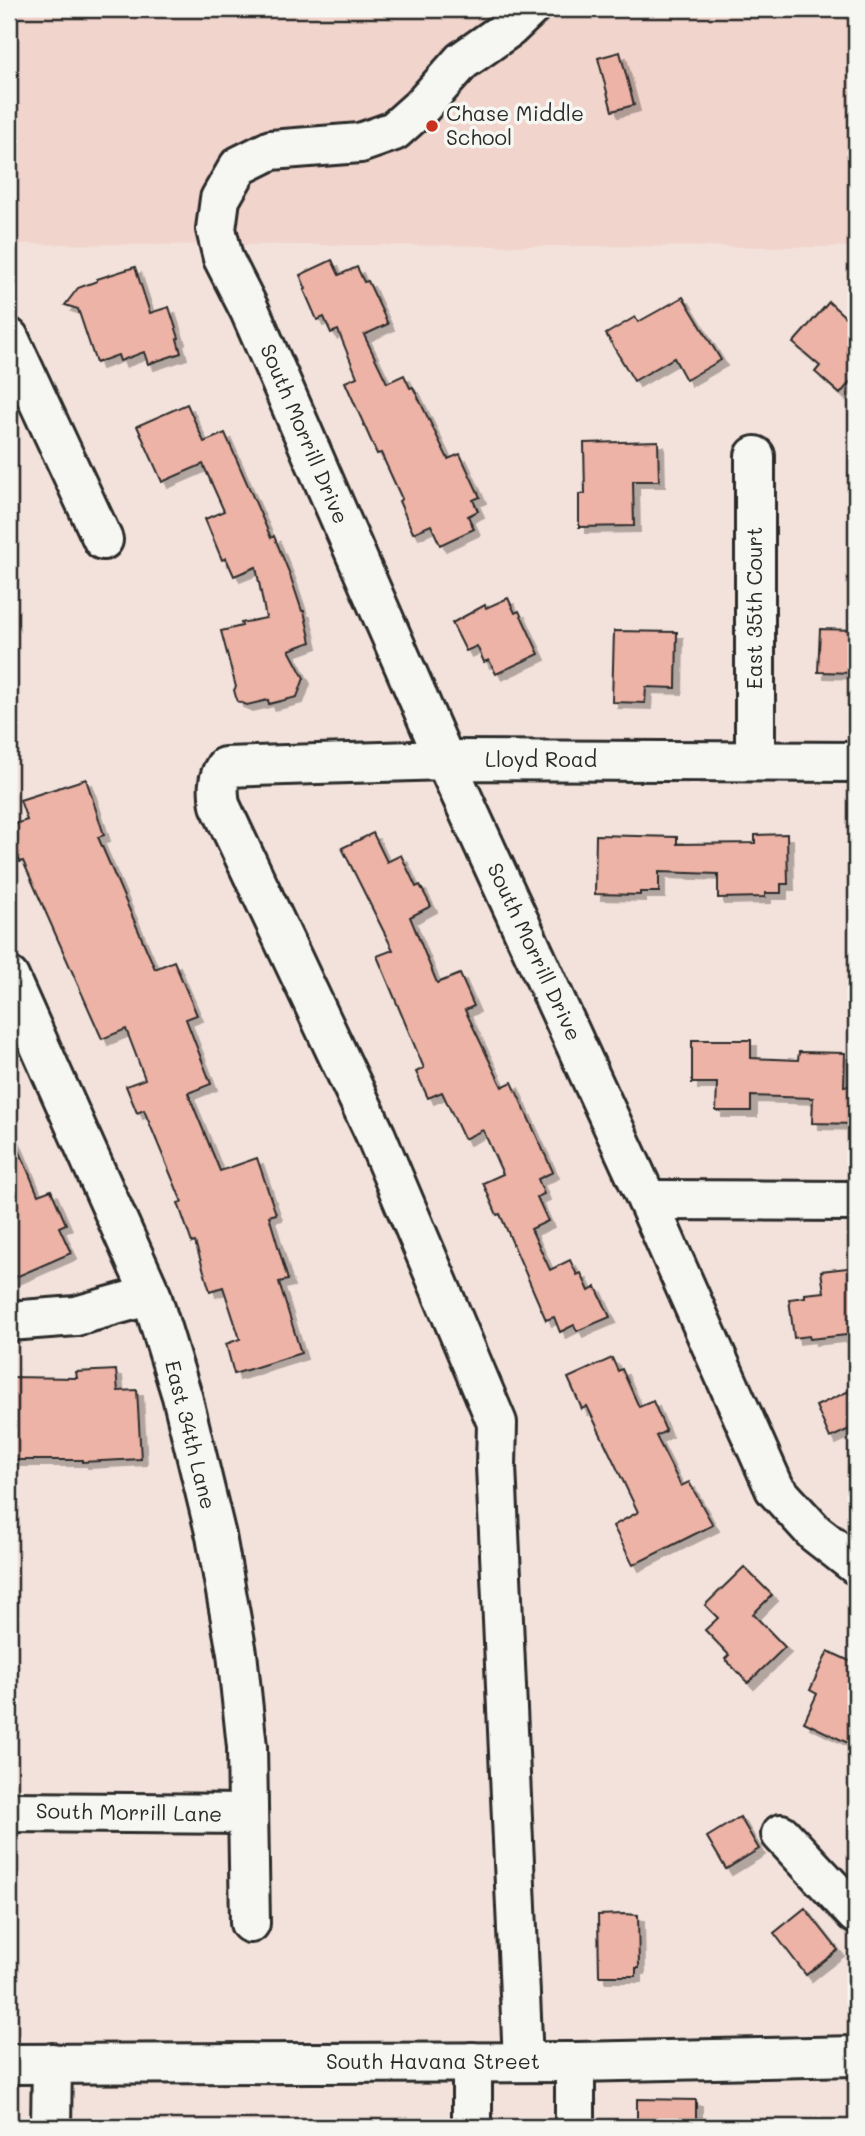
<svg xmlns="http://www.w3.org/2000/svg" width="865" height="2136" font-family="Mali,sans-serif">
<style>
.built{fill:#f1d4cb}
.building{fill:#ecb3a6;stroke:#2b2b2b;stroke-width:2;filter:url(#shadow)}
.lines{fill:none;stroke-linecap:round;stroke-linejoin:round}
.minor-casing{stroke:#2b2b2b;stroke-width:44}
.minor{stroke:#f6f6f2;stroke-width:38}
.poi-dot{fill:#c8321e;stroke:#f6f6f2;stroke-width:2.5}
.labels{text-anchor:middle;stroke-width:7;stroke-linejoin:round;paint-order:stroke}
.poi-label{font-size:21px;fill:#2b2b2b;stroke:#f6f6f2;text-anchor:start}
.street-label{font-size:21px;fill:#2b2b2b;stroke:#f6f6f2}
</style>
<defs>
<filter id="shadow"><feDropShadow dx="6" dy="6" stdDeviation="0" flood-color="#0004"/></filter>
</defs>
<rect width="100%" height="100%" fill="#f3e2db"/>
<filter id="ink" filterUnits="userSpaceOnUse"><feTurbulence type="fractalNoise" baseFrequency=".0143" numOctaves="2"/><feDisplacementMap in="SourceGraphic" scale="14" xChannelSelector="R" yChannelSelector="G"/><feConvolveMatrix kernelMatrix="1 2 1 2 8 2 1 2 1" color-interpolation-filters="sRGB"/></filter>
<g filter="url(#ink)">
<path class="built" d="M9 9H856V247L9 244Z"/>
<g class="building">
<path d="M620 52 634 105 612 111 598 58Z"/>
<path d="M332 260 339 275 357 267 364 282 368 281 388 324 364 335 387 383 404 375 410 388 413 387 448 459 460 454 480 497 473 500 478 511 468 516 474 529 440 545 431 525 413 533 399 501 402 499 381 453 377 454 345 382 357 377 338 330 331 333 324 317 317 320 304 290 306 289 300 275Z"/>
<path d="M135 267 150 313 169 307 179 338 177 339 181 353 148 364 144 352 120 361 118 355 96 363 78 309 65 305 78 288 97 281V279Z"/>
<path d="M683 297 721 360 686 380 674 358 634 381 606 334 635 317 638 322Z"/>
<path d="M829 302 856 327V375L840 394 815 372 820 366 793 343Z"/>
<path d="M187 404 204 442 225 433 271 538 274 536 289 572 302 611H304L311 642 289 650 304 678 297 697 269 704 268 700 247 705 237 701 234 690 236 687 221 631 242 626 241 623 266 618 256 567 234 576 226 558 222 560 205 519 224 511 203 464 162 482 137 426Z"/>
<path d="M658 441 659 481H633L634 526 579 527V494H585L584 443Z"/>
<path d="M508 598 515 613 519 611 539 654 496 674 489 660 484 662 477 646 466 651 452 623 485 605 486 608Z"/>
<path d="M820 629 856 630V673L818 672Z"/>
<path d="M614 631 677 632 676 688 646 687 645 703 612 702Z"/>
<path d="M86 779 104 835 98 837 155 969 174 961 197 1015 186 1019 211 1084 188 1093 220 1171 257 1158 276 1214 269 1216 288 1280 279 1282 301 1353 234 1374 226 1344 240 1339 223 1287 210 1291 195 1242 192 1243 178 1203 182 1202 144 1110 137 1113 126 1086 145 1079 126 1029 102 1039 23 861 20 862 9 826 27 820 20 800Z"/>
<path d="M373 833 387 862 401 855 416 887 420 885 431 906 410 917 437 983 460 974 474 1006 465 1010 502 1087 512 1082 553 1172 538 1179 544 1194 537 1197 548 1221 531 1229 550 1270 570 1260 577 1275 581 1273 589 1291 596 1287 610 1317 577 1331 574 1325 560 1332 554 1317 546 1320 500 1214 497 1215 483 1183 503 1174 483 1130 464 1139 442 1092 428 1098 416 1072 424 1068 377 956 393 950 342 848Z"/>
<path d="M787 834 788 884H781V893H765V897L718 898V874L659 872V892H640V895L595 894 596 835 677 837V844L755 843V835Z"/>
<path d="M692 1040H751V1058L798 1060 799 1052 845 1053 844 1086 856 1087V1124L812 1123 813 1098 751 1096V1111H716L717 1083H692Z"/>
<path d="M9 1126 38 1195 51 1190 66 1224 59 1227 71 1253 9 1280Z"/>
<path d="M856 1267V1334L810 1339 809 1336 794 1338 789 1299 805 1297V1294L824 1292 821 1271Z"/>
<path d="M612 1358 618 1371 622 1369 639 1407 653 1401 666 1431 656 1436 681 1486 689 1482 713 1525 633 1565 613 1526 638 1512 587 1406 582 1409 568 1378Z"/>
<path d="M116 1370 118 1391 137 1390 141 1459 82 1462V1460H12V1412H9V1377L77 1378 76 1372Z"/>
<path d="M849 1391 856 1407V1426L830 1438 816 1406Z"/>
<path d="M744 1567 772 1595 753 1614 785 1647 748 1683 725 1659 729 1655 705 1630 718 1618 705 1605Z"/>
<path d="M828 1651 856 1664V1747L804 1722 817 1694 810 1690Z"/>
<path d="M740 1817 759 1849 726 1869 707 1837Z"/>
<path d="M805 1908 838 1950 806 1975 774 1933Z"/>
<path d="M624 1914 638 1915 639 1968H636V1976H599L598 1915Z"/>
<path d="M637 2099 696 2100V2127H637Z"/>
</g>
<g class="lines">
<g class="minor-casing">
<g id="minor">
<path d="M529 9 509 28 462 61 422 106 394 131 360 143 271 150 239 166 220 199 216 229 223 258 250 311 445 760 647 1200 775 1489 815 1533 856 1565"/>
<path d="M9 338 103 540"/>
<path d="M755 456V760"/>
<path d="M9 977 151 1295 182 1396 216 1536 237 1653 247 1747 250 1923"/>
<path d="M647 1200 856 1201"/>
<path d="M9 1321 76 1316 151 1295"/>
<path d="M9 1812 248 1814"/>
<path d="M781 1834 856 1914"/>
<path d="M523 2061 496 1466 497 1423 376 1136 220 805C218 791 217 779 225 767L445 760 856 762"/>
<path d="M9 2064 575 2062 856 2056"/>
<path d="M51 2127 52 2063"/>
<path d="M472 2127V2062"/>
<path d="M575 2127V2062"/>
</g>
</g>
<use href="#minor" class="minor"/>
</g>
</g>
<circle class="poi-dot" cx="432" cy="126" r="7"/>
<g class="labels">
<g class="poi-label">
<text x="446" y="121">Chase Middle<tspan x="446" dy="24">School</tspan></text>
</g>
<g class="street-label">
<text transform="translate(304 434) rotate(67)" y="7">South Morrill Drive</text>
<text transform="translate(755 608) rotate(-90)" y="7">East 35th Court</text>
<text x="541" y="767">Lloyd Road</text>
<text transform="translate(534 952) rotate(65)" y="7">South Morrill Drive</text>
<text transform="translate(190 1435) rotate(76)" y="7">East 34th Lane</text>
<text transform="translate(129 1813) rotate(1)" y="7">South Morrill Lane</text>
<text x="433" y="2069">South Havana Street</text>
</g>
</g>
<rect width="865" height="2136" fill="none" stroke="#f6f6f2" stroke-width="35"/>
<rect x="18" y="18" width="830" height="2101" fill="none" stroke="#2b2b2b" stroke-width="2.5" filter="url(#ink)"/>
</svg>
